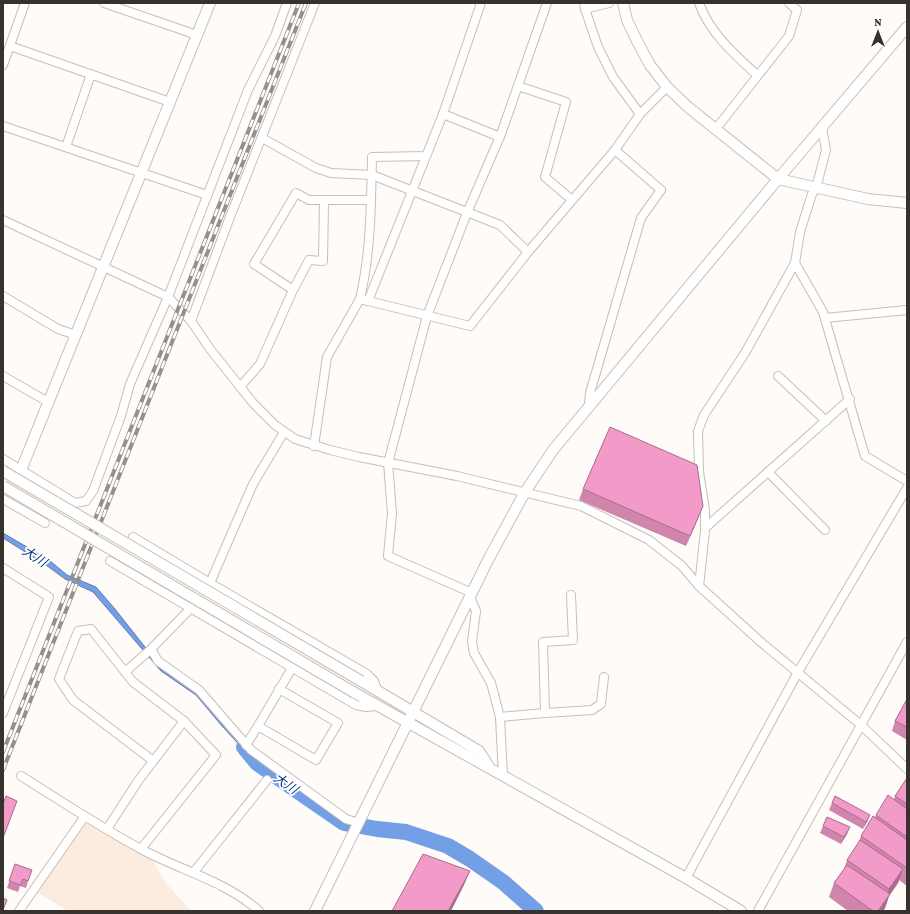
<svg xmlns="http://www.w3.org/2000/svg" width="910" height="914" font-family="'Crimson Pro','Noto Sans JP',serif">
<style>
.built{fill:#fcece0}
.water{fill:#739fe7;stroke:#617eb0}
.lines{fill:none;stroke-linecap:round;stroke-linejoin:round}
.river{stroke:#739fe7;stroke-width:16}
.minor-casing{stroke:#cabeb4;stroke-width:10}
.tertiary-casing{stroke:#cabeb4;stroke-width:12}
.minor{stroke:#fff;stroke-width:8}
.tertiary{stroke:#fff;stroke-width:10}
.rail-casing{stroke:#94908d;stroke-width:4}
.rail{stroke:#fff;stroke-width:2.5;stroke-dasharray:8;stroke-linecap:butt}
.tertiary-bridge-casing{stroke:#cabeb4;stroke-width:12;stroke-linecap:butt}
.tertiary-bridge{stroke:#fff;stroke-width:10}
.wall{fill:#d085ad}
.shaded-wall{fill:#a96c8d}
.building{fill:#f29bc9;stroke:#a96c8d}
.labels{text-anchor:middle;stroke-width:3.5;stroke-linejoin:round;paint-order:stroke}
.water-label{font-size:13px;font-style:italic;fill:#013588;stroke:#fff}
</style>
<rect width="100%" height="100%" fill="#fefbf9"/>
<path class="built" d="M83 824H88L153 861 165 882 191 911H68L37 892Z"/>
<path class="water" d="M3 533 49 560 67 575 96 587 115 609 160 666 198 692 259 762 257 764 222 726 196 695 161 671 93 592 65 579 46 565 3 538Z"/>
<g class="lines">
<path class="river" d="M244 747 257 763 344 823 377 829 406 832 448 846 470 859 503 882 536 911"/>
<g class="minor-casing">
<g id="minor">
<path d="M104 3 197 35"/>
<path d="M584 3 585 9 609 3"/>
<path d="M699 3C709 32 735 55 757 75"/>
<path d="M585 9 598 47 613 77 640 114 615 150"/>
<path d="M10 46 170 102"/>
<path d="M3 65 25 3"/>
<path d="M518 86 566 102 545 177 572 200"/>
<path d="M443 114 500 137"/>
<path d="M640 114 667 87"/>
<path d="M3 126 207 195"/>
<path d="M715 130 789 36 797 10 789 3"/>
<path d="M262 138 316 168 331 173 372 175 500 225 528 252 615 150 661 190 641 218 590 393 589 404"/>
<path d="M66 147 91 74"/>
<path d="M324 200 323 261 309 260 293 290 254 264 296 193 309 200H371"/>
<path d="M3 220 168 297 191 321 210 349 253 403 275 425 295 439 330 450 359 457 457 476 581 506 649 540 682 566 699 586 762 643 861 725 907 769"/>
<path d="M795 263 823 312 865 456 907 481"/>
<path d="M3 296 58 329 76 335"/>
<path d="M360 299C371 251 371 205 372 157L426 156"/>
<path d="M368 301 443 114 481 3"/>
<path d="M825 318 907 310"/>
<path d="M191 321 230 217 315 3"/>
<path d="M3 376 48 402"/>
<path d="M778 376 826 421"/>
<path d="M240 387 260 364 293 290"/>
<path d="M284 432 253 484 210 583 367 674 374 681 378 692"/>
<path d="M314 446 327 357 360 299 470 326 528 252"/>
<path d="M3 459 75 503 86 501 93 491 121 416 130 384 168 297 248 90 275 36 287 3"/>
<path d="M768 472 825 530"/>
<path d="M3 499 45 523"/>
<path d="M705 528 850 399"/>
<path d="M133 537 210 583"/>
<path d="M110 561 356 705 366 707 377 706"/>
<path d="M3 568 49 597 3 713"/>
<path d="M699 586 705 531V510L699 472 698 431 704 415 745 353 795 263 800 232 812 194 816 188 826 150 822 127"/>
<path d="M472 593 388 556 392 513 388 463 427 316 467 213 501 134 547 3"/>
<path d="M470 597 476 611 472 642 474 653 491 683 500 717 503 776"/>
<path d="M151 649 158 661 199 690 251 750 346 819 359 823"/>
<path d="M125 672 150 650 191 608"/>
<path d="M545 713 592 710 601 704 604 677"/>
<path d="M500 717 545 713 543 642 573 640 571 595"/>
<path d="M258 726 316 760 338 723 279 689"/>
<path d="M246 745 258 726 292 668"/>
<path d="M21 776C61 801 100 827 141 849 179 870 226 881 259 911"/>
<path d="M107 829 138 781 184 721 133 682 91 629 78 631 59 679 73 700 152 760"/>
<path d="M141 849 216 755 184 721"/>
<path d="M193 873 267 780"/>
<path d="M686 878 798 672 907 488"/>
<path d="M19 911 85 816"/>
<path d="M758 911 907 642"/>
</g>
</g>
<g class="tertiary-casing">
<g id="tertiary">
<path d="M623 3 627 20 637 41 650 65 667 87 688 107 778 179 868 199 907 203"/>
<path d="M21 470 210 3"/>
<path d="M361 681 479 751 489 767"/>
<path d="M355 693 686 878 741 911"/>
<path d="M315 911 488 560 525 492 553 450 778 179 907 27"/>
</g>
</g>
<use href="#minor" class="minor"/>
<use href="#tertiary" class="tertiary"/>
<g class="rail-casing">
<g id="rail">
<path d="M3 752 299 3"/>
<path d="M3 770 306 3"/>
</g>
</g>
<use href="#rail" class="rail"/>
<g class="tertiary-bridge-casing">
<g id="tertiary-bridge">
<path d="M3 471 361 681"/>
<path d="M3 486 355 693"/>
</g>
</g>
<use href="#tertiary-bridge" class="tertiary-bridge"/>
</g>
<g class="wall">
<path d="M583 489 699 516 686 546 579 500Z"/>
<path d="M907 699V740L892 731 895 721Z"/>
<path d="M907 778V886L899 880 898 883 889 896 885 908 883 911H848L829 897 834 883 844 869 847 860 858 844 861 836 875 817 876 815 894 799 895 796Z"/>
<path d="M832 803 870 815 863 829 829 810Z"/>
<path d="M823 826 847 834 841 844 820 833Z"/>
<path d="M15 864 28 881 26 888 20 886 18 892 7 888Z"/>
</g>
<g class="shaded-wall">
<path d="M703 506 699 516 686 546 690 536Z"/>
<path d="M870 815 867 822 863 829 866 822Z"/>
<path d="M850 827 847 834 841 844 844 837Z"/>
<path d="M903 869 898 883 889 896 885 908 883 911H878L885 901 889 889Z"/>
<path d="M470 871 464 885 451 911H448Z"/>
</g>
<g class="building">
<path d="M610 427 697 465 703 506 690 536 583 489Z"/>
<path d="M907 699V727L895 721Z"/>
<path d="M907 778V804L895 796Z"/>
<path d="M888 795 907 809V837L876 815Z"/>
<path d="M6 796 17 801 3 838V804Z"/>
<path d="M835 796 870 815 866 822 832 803Z"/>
<path d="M873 816 907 840V868L861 836Z"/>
<path d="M827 817 850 827 844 837 823 826Z"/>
<path d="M860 840 903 869 889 889 847 860Z"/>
<path d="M423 854 470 871 448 911H392Z"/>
<path d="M15 864 32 870 28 881 23 879 20 885 9 881Z"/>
<path d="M847 865 890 894 878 911H873L834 883Z"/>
<path d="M3 898 7 900 3 910Z"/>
</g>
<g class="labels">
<g class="water-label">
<text transform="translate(35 556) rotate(33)" y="5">大川</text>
<text transform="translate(286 783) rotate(35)" y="5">大川</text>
</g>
</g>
<rect width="910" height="914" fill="none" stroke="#37322e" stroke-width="8"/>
<g transform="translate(878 32)" stroke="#ffffff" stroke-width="3" paint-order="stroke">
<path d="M0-3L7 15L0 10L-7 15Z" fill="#37322e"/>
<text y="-6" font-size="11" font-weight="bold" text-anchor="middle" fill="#37322e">N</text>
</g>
</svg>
